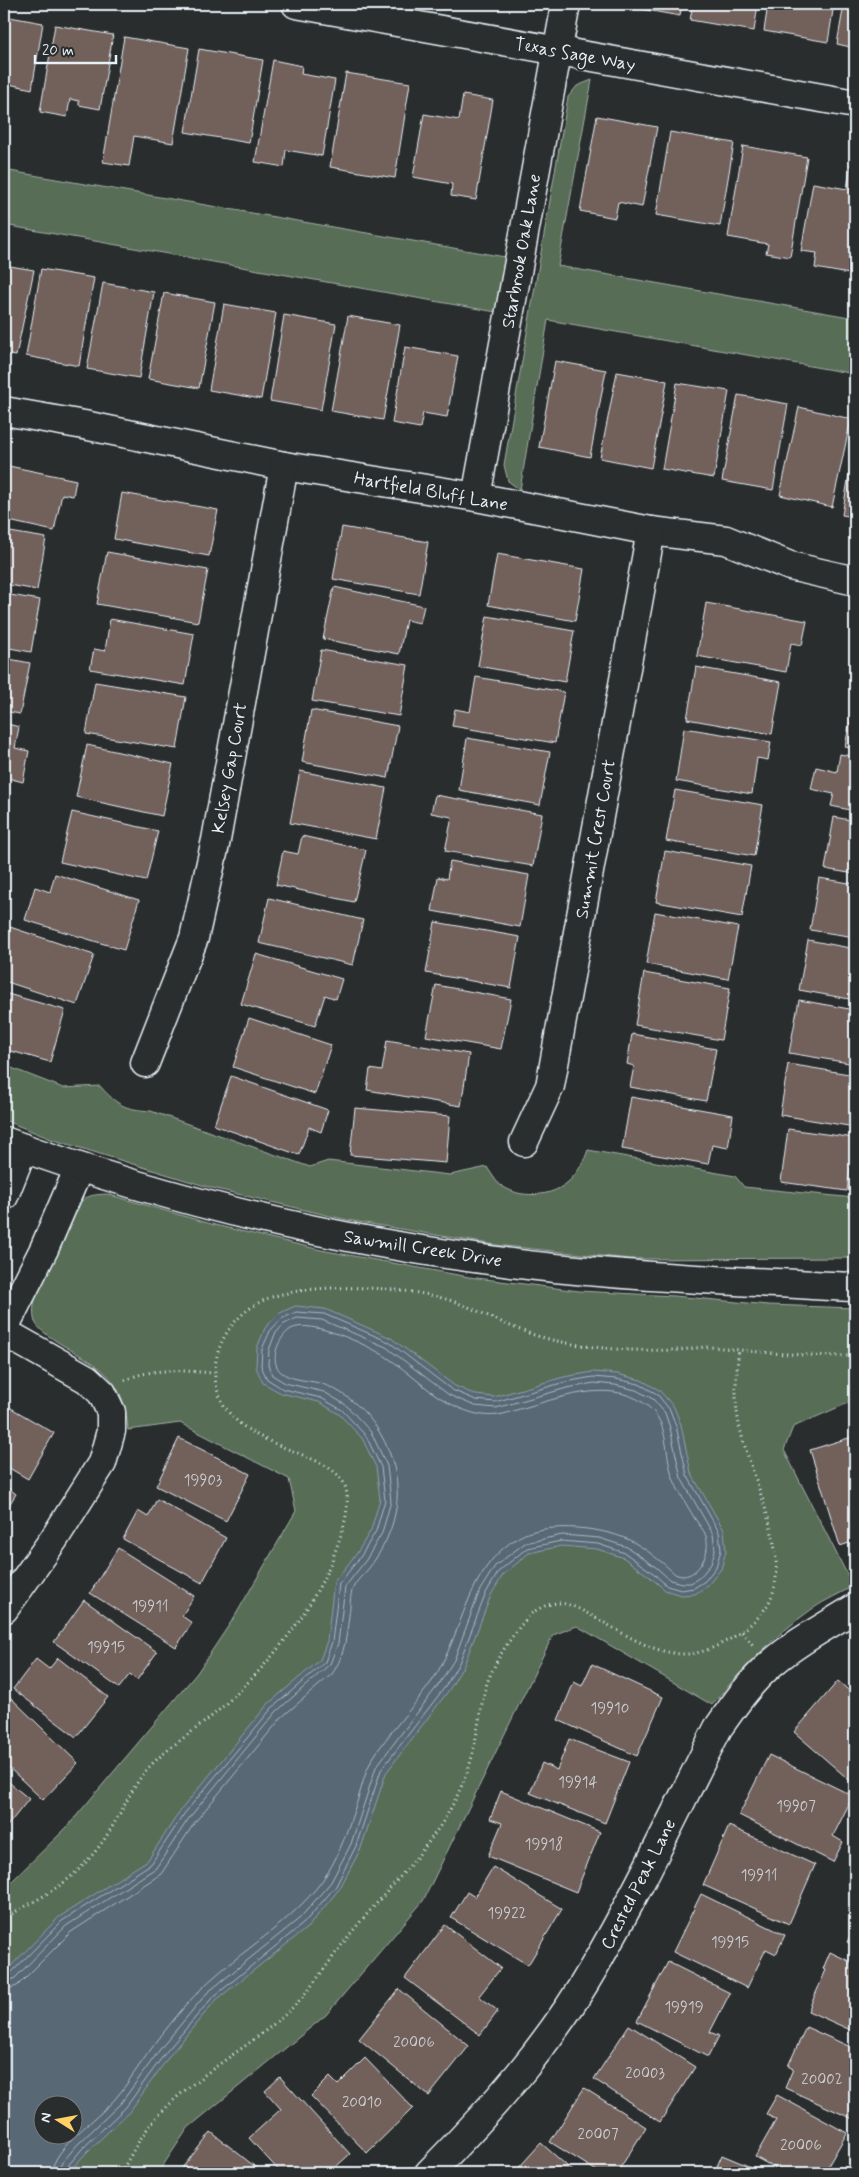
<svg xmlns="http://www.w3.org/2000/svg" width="859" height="2177" font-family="Mynerve,sans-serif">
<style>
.green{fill:#596d57;stroke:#a0afa8;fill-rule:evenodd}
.water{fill:#586774;stroke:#929ea9;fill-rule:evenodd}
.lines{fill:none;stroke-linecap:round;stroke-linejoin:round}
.shore{stroke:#aebac3;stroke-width:1}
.building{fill:#72605a;stroke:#e8f1f8}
.minor-casing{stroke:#e8f1f8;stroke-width:31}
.tertiary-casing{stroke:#e8f1f8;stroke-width:31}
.path{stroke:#e8f1f8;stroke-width:3;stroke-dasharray:1 4;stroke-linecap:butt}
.minor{stroke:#2a2d2e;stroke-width:28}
.tertiary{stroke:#2a2d2e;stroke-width:28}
.labels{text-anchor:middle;stroke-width:4;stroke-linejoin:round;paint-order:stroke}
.number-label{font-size:15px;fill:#cacdd0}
.street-label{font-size:18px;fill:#e8f1f8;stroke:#2a2d2e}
</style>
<rect width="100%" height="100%" fill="#2a2d2e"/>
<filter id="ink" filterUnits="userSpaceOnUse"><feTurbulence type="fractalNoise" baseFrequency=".02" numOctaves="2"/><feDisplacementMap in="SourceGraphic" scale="10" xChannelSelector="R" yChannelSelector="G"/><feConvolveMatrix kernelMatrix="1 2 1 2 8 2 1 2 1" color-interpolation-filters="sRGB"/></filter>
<g filter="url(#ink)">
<g class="green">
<path d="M592 80 558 266 855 318V374L548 320 520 490 508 481 504 465 568 97 577 86Z"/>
<path d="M4 170 505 257 496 312 4 225Z"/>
<path d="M4 1065 63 1088 100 1086C118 1106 124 1109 151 1111L310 1167 328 1161 450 1175 487 1167C490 1172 494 1178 498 1183 505 1189 515 1193 523 1194 557 1198 577 1181 588 1150L735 1176 744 1187 855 1198V1258L630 1259 495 1245 347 1220 208 1187 51 1139 4 1120Z"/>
<path d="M107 1194 215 1225 321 1250 469 1277 579 1291 674 1296 768 1305 855 1308V1400L793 1427 784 1450 853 1586C840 1594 825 1600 812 1609 774 1636 742 1669 712 1705L577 1626 553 1635 423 1901 326 2015 188 2128 158 2173H4V1889L67 1827 197 1673 235 1616 296 1511 289 1479 180 1423 128 1430C126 1408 122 1390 106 1374 91 1357 44 1340 35 1322 32 1314 34 1303 36 1295L74 1209C86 1195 90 1195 107 1194ZM42 2104H72V2134H42Z"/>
</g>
<path class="water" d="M295 1306 325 1309 391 1338 455 1386 476 1395 494 1397 564 1377 593 1372 617 1374 641 1380 659 1390 674 1407 681 1425 691 1473 724 1530 726 1551 721 1569 708 1585 695 1594 681 1595 665 1590 650 1577 624 1558 597 1549 561 1546 529 1553 503 1575 491 1595 464 1665 449 1690 386 1773 361 1848 340 1888 308 1927 215 2001 170 2055 130 2111 86 2153 68 2173H4V1973L59 1917 148 1860 180 1811 268 1704 320 1660 327 1641 334 1582 357 1553 371 1530 380 1499 376 1467 362 1438 339 1414 319 1402 281 1393 263 1383 256 1367 257 1348 265 1328 278 1314ZM42 2104H72V2134H42Z"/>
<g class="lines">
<g class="shore">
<path d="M4 1976 9 1975 62 1921 151 1864 184 1814 272 1708 325 1662 332 1642 339 1584 361 1556 376 1531 385 1500 381 1467 366 1436 342 1410 321 1398 283 1389 267 1379 261 1366 262 1349 270 1331 281 1319 296 1312 324 1314 389 1342 452 1390 476 1400 495 1402 565 1382 593 1377 616 1379 639 1384 657 1394 670 1410 676 1426 687 1475 719 1532 721 1550 716 1567 705 1581 694 1588 681 1590 667 1586 653 1573 625 1553 598 1544 561 1541 527 1548 499 1571 486 1593 459 1663 445 1687 381 1770 356 1846 336 1886 304 1923 212 1998 166 2052 126 2107 82 2149 66 2168 64 2173"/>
<path d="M4 1982 14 1979 66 1926 156 1868 189 1818 276 1712 330 1664 338 1643 345 1587 366 1560 382 1533 391 1501 387 1466 371 1432 346 1405 324 1392 285 1383 272 1375 268 1365 269 1350 275 1334 284 1324 297 1318 322 1320 386 1347 449 1395 475 1406 496 1408 567 1388 594 1383 615 1385 636 1390 653 1399 665 1413 670 1428 681 1478 713 1534 715 1550 711 1564 700 1577 691 1583H682L670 1580 657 1568 627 1547 599 1538 562 1535 525 1543 495 1566 480 1590 454 1660 439 1684 376 1767 351 1844 331 1882 300 1918 207 1993 161 2048 121 2103 77 2145 60 2165 58 2173"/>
<path d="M4 1990 17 1986 71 1932 161 1874 195 1822 282 1717 332 1674C346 1654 347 1631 350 1607 350 1602 351 1592 353 1588 357 1579 367 1572 372 1564 402 1522 406 1478 380 1433 367 1411 344 1390 319 1383 307 1380 290 1380 281 1372 268 1361 279 1336 291 1329 310 1318 367 1345 385 1356 410 1372 431 1396 459 1408 471 1413 484 1417 498 1415 507 1414 517 1409 527 1407 564 1396 618 1377 651 1409 668 1425 665 1453 672 1475 677 1490 687 1505 695 1519 699 1525 704 1530 706 1536 709 1546 706 1557 701 1564 695 1573 686 1579 675 1574 674 1573 661 1561 660 1561 653 1555 644 1548 635 1543 608 1527 546 1521 519 1537 465 1568 464 1634 432 1681 413 1708 388 1733 371 1761 365 1772 362 1786 358 1799 348 1827 340 1857 322 1881 289 1925 241 1950 202 1988 179 2011 158 2039 139 2066 131 2077 124 2089 115 2099 96 2121 56 2144 51 2173"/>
</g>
</g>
<g class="building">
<path d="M625 4H682L680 16 624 6Z"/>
<path d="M693 4H758L754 31 690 20Z"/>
<path d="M768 4H834L828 42 764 31Z"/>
<path d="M844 4H855V48L837 44Z"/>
<path d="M4 16 43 23 32 89 4 83Z"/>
<path d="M55 25 113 35 100 109 79 105V101L70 99 67 117 40 112Z"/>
<path d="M124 37 189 48 173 143 134 136 129 166 103 162Z"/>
<path d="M199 49 263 60 249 143 185 132Z"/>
<path d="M273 60 302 66 301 74 335 80 322 156 286 150 284 167 255 162Z"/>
<path d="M346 73 410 83 395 178 330 167Z"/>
<path d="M463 95 493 100 476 200 451 196 452 184 413 177 424 114 459 120Z"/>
<path d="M597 116 657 127 642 207 618 202 615 218 580 211Z"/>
<path d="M670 132 734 143 720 226 656 215Z"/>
<path d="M743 146 807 157 790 257 766 253 768 244 728 237Z"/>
<path d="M851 163 855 164V275L815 268 817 253 801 251 813 183 847 189Z"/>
<path d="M4 265 34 270 16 356 4 354Z"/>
<path d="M41 269 94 278 79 366 26 356Z"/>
<path d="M103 283 154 292 139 378 87 369Z"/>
<path d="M164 293 215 302 199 388 148 379Z"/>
<path d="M224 304 276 313 261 399 209 390Z"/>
<path d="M284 315 336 324 321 410 270 401Z"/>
<path d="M348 316 400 325 383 420 331 411Z"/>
<path d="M405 347 458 356 447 417 423 413 420 428 392 423Z"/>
<path d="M555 361 606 370 590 457 539 447Z"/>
<path d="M617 372 667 381 651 468 600 458Z"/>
<path d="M677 383 729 391 714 478 662 469Z"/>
<path d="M738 395 788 404 773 490 722 481Z"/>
<path d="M799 407 851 419 832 507 780 495Z"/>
<path d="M855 440V517L842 515Z"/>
<path d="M4 465 76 480 73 496 62 494 54 531 4 520Z"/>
<path d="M122 493 218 510 209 556 114 539Z"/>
<path d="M342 527 428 542 419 594 333 579Z"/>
<path d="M4 531 46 538 37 590 4 584Z"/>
<path d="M107 552 208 570 198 622 97 604Z"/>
<path d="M497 554 584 569 575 621 488 605Z"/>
<path d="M334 587 424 606 420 623 406 620 399 654 323 639Z"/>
<path d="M4 594 40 600 31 652 4 647Z"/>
<path d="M706 603 807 621 802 645 791 643 786 672 697 656Z"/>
<path d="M487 616 574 631 565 682 478 666Z"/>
<path d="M110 619 194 634 185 685 90 669 94 649 105 651Z"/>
<path d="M321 650 408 665 399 716 312 701Z"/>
<path d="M4 658 30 663 20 714 4 711Z"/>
<path d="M696 667 781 682 772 734 687 719Z"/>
<path d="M476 677 564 692 555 743 452 726 455 709 470 712Z"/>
<path d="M95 682 186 697 177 749 86 734Z"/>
<path d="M855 694V749L845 747Z"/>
<path d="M311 710 398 726 388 778 302 762Z"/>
<path d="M4 723 19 727 15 748 29 751 23 782 4 777Z"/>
<path d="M684 728 771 742 768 760 757 758 752 794 676 781Z"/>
<path d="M467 738 550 752 540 805 459 790Z"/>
<path d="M87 745 173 764 162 816 76 797Z"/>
<path d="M840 754 855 757V811L831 806 834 794 811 789 816 767 837 772Z"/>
<path d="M300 771 386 788 376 839 290 823Z"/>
<path d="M675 790 763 805 754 856 666 841Z"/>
<path d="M435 795 542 814 533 866 445 851 452 817 431 813Z"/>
<path d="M72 812 158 831 146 881 60 862Z"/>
<path d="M834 817 855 821V874L825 869Z"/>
<path d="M302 836 366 850 354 902 276 885 283 851 298 854Z"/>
<path d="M665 851 751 866 742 917 656 902Z"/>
<path d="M450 861 529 875 520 927 432 911 438 877 447 879Z"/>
<path d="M55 874 139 900 124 950 25 920 35 887 50 892Z"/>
<path d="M819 878 855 884V937L810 930Z"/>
<path d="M269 898 363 920 353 965 259 943Z"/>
<path d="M655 912 738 927 728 979 646 964Z"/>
<path d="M435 922 520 937 511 988 426 973Z"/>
<path d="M10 927 94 955 77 1005 4 981V945Z"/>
<path d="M808 940 855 949V1000L799 990Z"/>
<path d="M256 954 342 979 336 999 325 995 315 1026 241 1004Z"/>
<path d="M644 973 730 988 721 1040 635 1025Z"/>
<path d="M436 985 511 999 501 1049 426 1036Z"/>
<path d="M4 993 65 1010 50 1062 4 1049Z"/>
<path d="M799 1000 855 1010V1064L789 1053Z"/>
<path d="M249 1018 331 1045 315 1094 233 1067Z"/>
<path d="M632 1034 716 1049 706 1101 630 1087 634 1066 627 1064Z"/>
<path d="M387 1040 469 1054 461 1106 367 1090 370 1069 382 1071Z"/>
<path d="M788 1064 855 1075V1127L780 1115Z"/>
<path d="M231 1076 328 1110 321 1132 309 1127 299 1155 214 1125Z"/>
<path d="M631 1097 733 1115 728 1148 712 1145 708 1164 622 1149Z"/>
<path d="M355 1108 450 1116 446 1163 350 1155Z"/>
<path d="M788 1129 855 1138V1168H850L847 1191 781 1182Z"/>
<path d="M4 1404 54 1433 28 1479 4 1465Z"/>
<path d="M855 1436V1541L840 1546 810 1450Z"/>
<path d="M179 1438 250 1474 226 1521 156 1486Z"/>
<path d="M4 1485 16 1494 4 1513Z"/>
<path d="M157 1499 226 1538 202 1583 123 1539 138 1511 148 1517Z"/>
<path d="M118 1548 194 1596 182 1616 192 1623 176 1647 90 1593Z"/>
<path d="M84 1600 157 1652 137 1680 130 1674 119 1688 54 1642Z"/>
<path d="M58 1658 108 1697 76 1737 13 1689 36 1659 49 1669Z"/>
<path d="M592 1664 663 1697 637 1756 558 1720 574 1682 582 1686Z"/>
<path d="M838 1681 855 1696V1785L794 1732Z"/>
<path d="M9 1696 78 1763 43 1800 4 1763V1702Z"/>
<path d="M569 1739 629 1762 605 1823 530 1793 542 1763 557 1770Z"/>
<path d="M769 1755 853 1796 833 1836 843 1842 833 1862 739 1815Z"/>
<path d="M4 1778 29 1799 4 1830Z"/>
<path d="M501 1791 600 1832 576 1892 488 1856 502 1823 490 1819Z"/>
<path d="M729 1826 815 1865 789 1924 703 1885Z"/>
<path d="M493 1867 562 1909 528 1965 451 1918 467 1892 475 1897Z"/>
<path d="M701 1894 785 1935 776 1954 766 1949 747 1988 673 1952Z"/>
<path d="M445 1925 501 1968 479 1996 498 2011 480 2035 405 1978Z"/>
<path d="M855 1926V1947L847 1942Z"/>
<path d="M830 1952 855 1964V2032L808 2011 826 1970 823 1969Z"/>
<path d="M668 1962 730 1993 710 2032 719 2036 708 2057 637 2021Z"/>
<path d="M399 1989 469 2046 429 2096 359 2039Z"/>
<path d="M629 2025 695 2067 660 2122 594 2079Z"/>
<path d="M806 2027 855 2049V2120L785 2088 793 2069 788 2066Z"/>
<path d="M365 2058 413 2108 367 2153 311 2096 330 2077 338 2085Z"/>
<path d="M280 2077 350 2154 329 2173H281L249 2138 281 2109 265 2091Z"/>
<path d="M584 2088 646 2127 617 2173H600L550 2142Z"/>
<path d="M777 2095 847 2133 824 2173H784L755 2157 776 2120 766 2114Z"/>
<path d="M211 2132 263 2173H178Z"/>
<path d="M541 2143 575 2173H514Z"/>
<path d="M722 2155 765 2173H714Z"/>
</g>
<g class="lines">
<g class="minor-casing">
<g id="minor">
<path d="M296 4 855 104"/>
<path d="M4 411 84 425 284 466 476 497 651 531 726 540 790 566 855 581"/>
<path d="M476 497 566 4"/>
<path d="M145 1063 194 938 216 840 284 466"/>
<path d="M524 1142 550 1086 651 531"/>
<path d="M4 1196 23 1148"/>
<path d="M4 1328 44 1249 79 1168"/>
<path d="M4 1332 87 1379 102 1393 111 1412V1431L102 1463 54 1539 4 1609"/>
<path d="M429 2173C491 2110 550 2044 594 1967 639 1890 677 1808 718 1728 734 1705 750 1682 772 1663 797 1641 827 1626 855 1608"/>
</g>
</g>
<g class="tertiary-casing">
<path id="tertiary" d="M4 1141C181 1206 367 1248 555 1268 655 1278 755 1282 855 1287"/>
</g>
<g class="path">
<path d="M125 1380C153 1367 184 1371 214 1373"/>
<path d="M742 1632 753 1645"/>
<path d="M4 1920C13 1912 25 1907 35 1901 54 1890 72 1878 87 1861 98 1849 108 1835 116 1820 127 1802 136 1780 151 1765 172 1744 198 1729 219 1710 267 1667 307 1619 332 1560 340 1538 351 1513 346 1489 335 1445 222 1454 215 1377 214 1357 221 1338 234 1323 243 1312 256 1303 269 1298 313 1282 405 1286 449 1300 475 1308 498 1322 523 1331 543 1339 565 1343 586 1346 616 1350 644 1351 674 1350 686 1350 698 1347 710 1347 727 1348 744 1351 761 1352 792 1355 824 1356 855 1356"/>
<path d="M121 2173C132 2153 142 2133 158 2116 196 2074 248 2049 289 2011 313 1988 330 1959 351 1933 378 1900 410 1869 435 1833 448 1816 459 1793 467 1773 476 1748 478 1720 484 1694 489 1669 513 1632 531 1614 538 1608 550 1603 559 1603 572 1604 583 1611 594 1617 622 1632 652 1654 685 1654 702 1654 718 1646 732 1638 746 1629 759 1619 768 1604 795 1558 749 1474 739 1424 734 1400 736 1375 739 1350"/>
</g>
<use href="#minor" class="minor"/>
<use href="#tertiary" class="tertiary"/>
</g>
</g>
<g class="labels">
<g class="number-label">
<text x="203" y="1485">19903</text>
<text x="150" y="1611">19911</text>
<text x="106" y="1652">19915</text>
<text x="610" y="1713">19910</text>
<text x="578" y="1787">19914</text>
<text x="796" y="1811">19907</text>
<text x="544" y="1849">19918</text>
<text x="759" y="1880">19911</text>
<text x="507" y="1918">19922</text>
<text x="730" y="1947">19915</text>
<text x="684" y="2012">19919</text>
<text x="414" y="2047">20006</text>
<text x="645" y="2078">20003</text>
<text x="822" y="2084">20002</text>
<text x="362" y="2107">20010</text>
<text x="598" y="2139">20007</text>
<text x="801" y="2150">20006</text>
</g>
<g class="street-label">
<text transform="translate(575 54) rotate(10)" y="6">Texas Sage Way</text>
<text transform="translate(521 251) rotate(-80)" y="6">Starbrook Oak Lane</text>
<text transform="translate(431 491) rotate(10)" y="6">Hartfield Bluff Lane</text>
<text transform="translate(229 768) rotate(-80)" y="6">Kelsey Gap Court</text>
<text transform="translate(595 839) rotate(-80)" y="6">Summit Crest Court</text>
<text transform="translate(423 1248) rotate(9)" y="6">Sawmill Creek Drive</text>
<text transform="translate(638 1884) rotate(-63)" y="6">Crested Peak Lane</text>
</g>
</g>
<rect width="859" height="2177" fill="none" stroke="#2a2d2e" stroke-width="20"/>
<rect x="10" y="10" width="839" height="2157" fill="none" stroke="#e8f1f8" stroke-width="2" filter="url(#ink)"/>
<g transform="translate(58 2120) rotate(281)"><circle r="24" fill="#2a2d2e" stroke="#767b7f"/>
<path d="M0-4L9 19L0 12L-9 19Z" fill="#ffd166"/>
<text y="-8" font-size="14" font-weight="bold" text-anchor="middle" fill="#e8f1f8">N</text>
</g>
<path d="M35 55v8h81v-8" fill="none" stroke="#e8f1f8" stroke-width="2.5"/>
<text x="42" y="55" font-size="15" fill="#e8f1f8" stroke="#2a2d2e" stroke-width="4" paint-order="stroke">20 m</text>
</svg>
